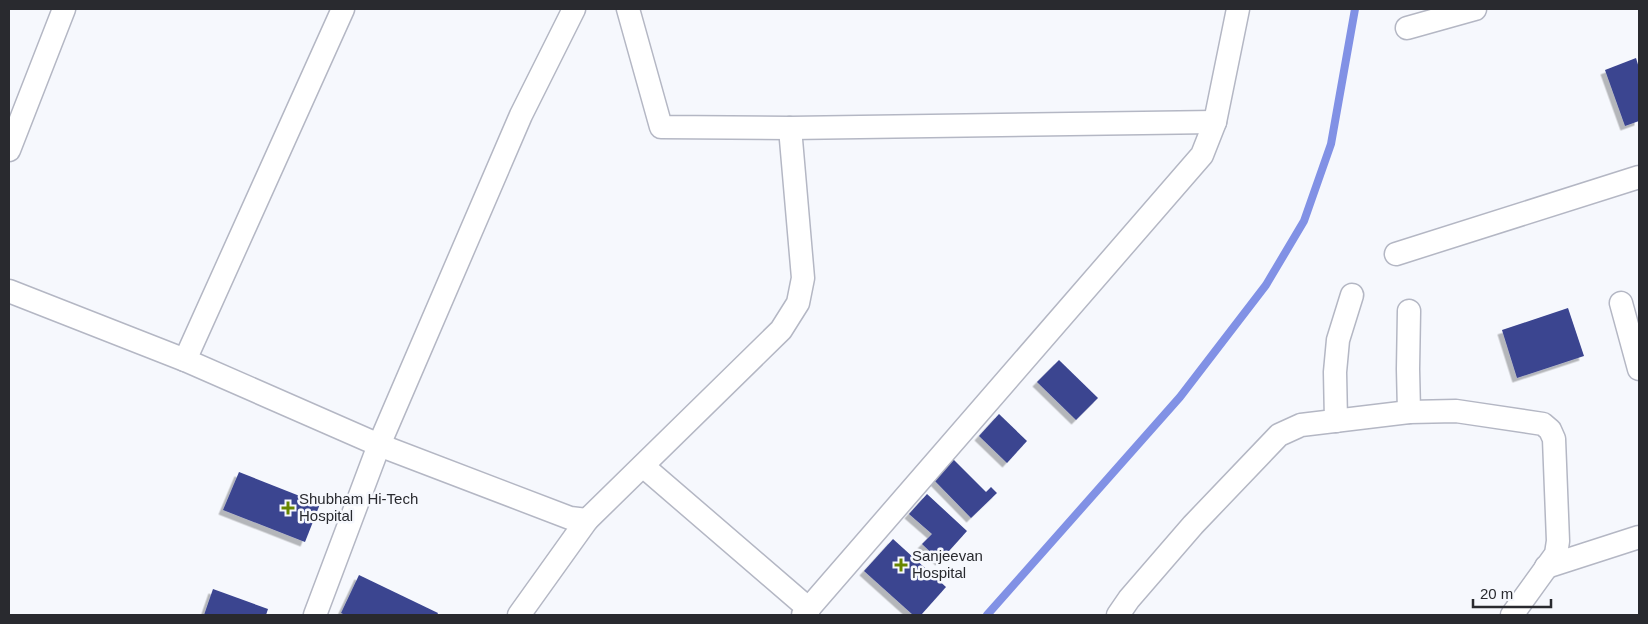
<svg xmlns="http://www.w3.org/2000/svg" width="1648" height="624" font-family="Helvetica,sans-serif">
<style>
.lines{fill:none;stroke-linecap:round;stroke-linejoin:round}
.stream{stroke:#8191e5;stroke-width:8}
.building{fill:#3a4490;filter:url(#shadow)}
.minor-casing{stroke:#b4b7c4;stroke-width:25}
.minor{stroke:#fff;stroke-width:22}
.poi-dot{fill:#688600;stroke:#f6f8fd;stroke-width:2}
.labels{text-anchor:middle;stroke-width:5;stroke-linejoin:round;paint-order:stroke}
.poi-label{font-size:15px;fill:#292a2f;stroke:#f6f8fd;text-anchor:start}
</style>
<defs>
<filter id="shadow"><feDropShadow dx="-4.5" dy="4.5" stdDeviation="0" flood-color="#0004"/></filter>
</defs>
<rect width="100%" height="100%" fill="#f6f8fd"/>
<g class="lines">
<path class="stream" d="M987 615 1180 397 1266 285 1304 221 1331 144 1355 9"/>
</g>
<g class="building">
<path d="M1636 58 1639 68V121L1625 126 1605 70Z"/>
<path d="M1568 308 1584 356 1517 378 1502 330Z"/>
<path d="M1059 360 1098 398 1076 420 1037 382Z"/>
<path d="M999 414 1027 441 1007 463 979 436Z"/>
<path d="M953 459 986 492 991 487 997 493 971 518 933 479Z"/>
<path d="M239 472 320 504 305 542 223 510Z"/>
<path d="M927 494 967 531 940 561 922 544 932 534 909 514Z"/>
<path d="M893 539 946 587 921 615H913L864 571Z"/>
<path d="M359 575 438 613 437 615H345L341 613Z"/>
<path d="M213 589 268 609 266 615H204Z"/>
</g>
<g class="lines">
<g class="minor-casing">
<g id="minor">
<path d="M628 9 661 127 790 128 1215 122"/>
<path d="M1407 28 1475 9"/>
<path d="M9 150 64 9"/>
<path d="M1396 254 1639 177"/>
<path d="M9 291 185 360 379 445 570 518 587 520 781 330 798 303 803 278 790 128"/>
<path d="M1621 303 1639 369"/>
<path d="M185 360 343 9"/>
<path d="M1409 412 1408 369 1409 311"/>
<path d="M1336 421 1335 372 1338 340 1352 295"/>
<path d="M643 466 809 609"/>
<path d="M1546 567 1639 537"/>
<path d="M315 615 379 445 521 115 574 9"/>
<path d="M519 615 587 520"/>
<path d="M803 615 1202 155 1215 122 1238 9"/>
<path d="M1118 615 1129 599 1193 525 1279 435 1301 425 1409 412 1456 411 1543 424 1550 430 1554 439 1558 541 1556 554 1512 615"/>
</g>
</g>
<use href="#minor" class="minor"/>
</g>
<g class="poi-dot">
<path d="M285.5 500.5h5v5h5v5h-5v5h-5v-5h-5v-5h5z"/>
<path d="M898.5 557.5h5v5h5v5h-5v5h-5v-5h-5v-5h5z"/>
</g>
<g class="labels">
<g class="poi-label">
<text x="299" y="504">Shubham Hi-Tech<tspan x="299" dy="17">Hospital</tspan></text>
<text x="912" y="561">Sanjeevan<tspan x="912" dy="17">Hospital</tspan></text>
</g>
</g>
<rect width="1648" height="624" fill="none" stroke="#292a2f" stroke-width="20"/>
<path d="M1473 599v8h78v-8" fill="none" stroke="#292a2f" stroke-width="2.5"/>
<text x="1480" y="599" font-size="15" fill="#292a2f" stroke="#f6f8fd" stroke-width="4" paint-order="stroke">20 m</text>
</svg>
